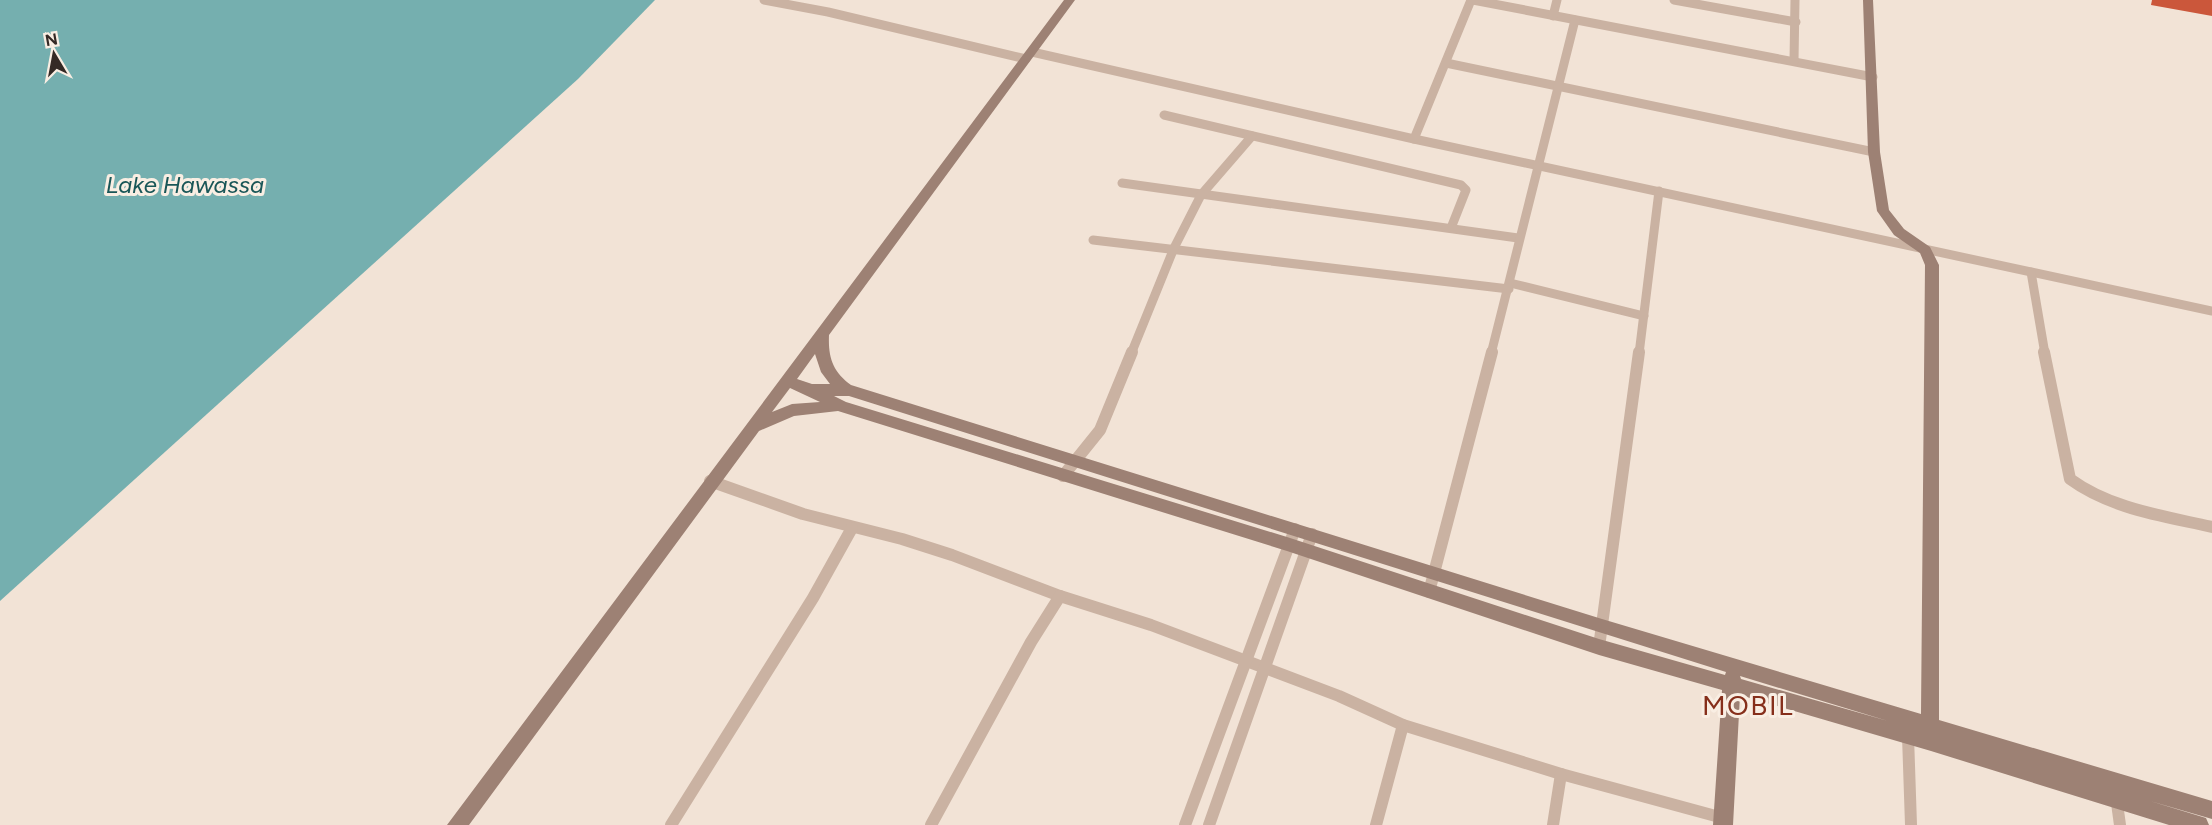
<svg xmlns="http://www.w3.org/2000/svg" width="2212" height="825" font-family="Figtree,sans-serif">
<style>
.water{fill:#75afaf}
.building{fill:#cb573b}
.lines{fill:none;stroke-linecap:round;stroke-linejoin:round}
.street-far1{stroke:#cab2a2;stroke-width:9}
.street{stroke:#cab2a2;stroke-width:12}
.secondary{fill:#9d8174;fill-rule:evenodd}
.labels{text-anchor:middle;stroke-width:6;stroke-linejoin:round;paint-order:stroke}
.water-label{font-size:24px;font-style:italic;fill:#195657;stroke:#f9eee3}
.near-neighbourhood-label{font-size:28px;letter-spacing:1.5px;fill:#862f1b;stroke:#f9eee3}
</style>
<rect width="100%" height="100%" fill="#f2e3d6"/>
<path class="water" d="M0 0H655L578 79 0 601Z"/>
<path class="building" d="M2152 0H2212V16L2151 5Z"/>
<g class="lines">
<g class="street-far1">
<path d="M764 0 828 12 1026 59"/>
<path d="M1473 0 1873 77"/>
<path d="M1674 0 1796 22"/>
<path d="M1553 16 1557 0"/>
<path d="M1032 52 1414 139 2212 311"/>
<path d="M1794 61 1795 0"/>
<path d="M1446 63 1874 152"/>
<path d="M1164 115 1461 185 1466 190 1451 228"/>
<path d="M1414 139 1471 0"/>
<path d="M1122 183 1518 238"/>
<path d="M1093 240 1509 289"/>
<path d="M2031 272 2045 354"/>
<path d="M1510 283 1644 316"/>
<path d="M1131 354 1174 248 1201 195 1252 136"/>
<path d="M1491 354 1575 20"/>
<path d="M1639 354 1659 191"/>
</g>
<g class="street">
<path d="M2044 352 2070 479C2111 509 2164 516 2212 527"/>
<path d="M1063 476 1100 430 1132 352"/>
<path d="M710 481 803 514 902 539 952 555 1060 596 1151 625 1339 696 1403 725 1561 774 1723 818"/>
<path d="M1429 592 1492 352"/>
<path d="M1599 647 1639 352"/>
<path d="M1908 736 1911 825"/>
<path d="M2116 796 2120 825"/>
<path d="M671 825 813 598 852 528"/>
<path d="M931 825 1031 642 1060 596"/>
<path d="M1185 825 1295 529"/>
<path d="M1209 825 1312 534"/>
<path d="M1376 825 1403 725"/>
<path d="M1553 825 1561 774"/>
</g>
<path class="secondary" d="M1064 0H1075L829 335C828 358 833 372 851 385L1602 619 1921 714 1925 265 1920 253 1894 235 1877 211 1868 152 1863 0H1873L1880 152 1889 210 1904 229 1930 247 1939 265V720L2212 801V819L2150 801 2206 818 2209 825H2169L1931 751 1740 695 1733 825H1713L1722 690 1599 655 1287 551 838 411 794 416 759 431 469 825H447ZM815 354 821 372 830 384H812L797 379ZM790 388 820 402 792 404 772 412ZM834 396H849L1726 672 1725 675 1599 639 1287 537 846 402ZM1740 676 1888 721 1741 679Z"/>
</g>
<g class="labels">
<g class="water-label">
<text x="185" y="193">Lake Hawassa</text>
</g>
<g class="near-neighbourhood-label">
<text x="1748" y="715">MOBIL</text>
</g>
</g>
<g transform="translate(54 54) rotate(350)" stroke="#f9eee3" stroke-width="4.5" paint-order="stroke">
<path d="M0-4.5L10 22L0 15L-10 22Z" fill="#342925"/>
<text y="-9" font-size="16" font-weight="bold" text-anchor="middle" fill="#342925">N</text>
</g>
</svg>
